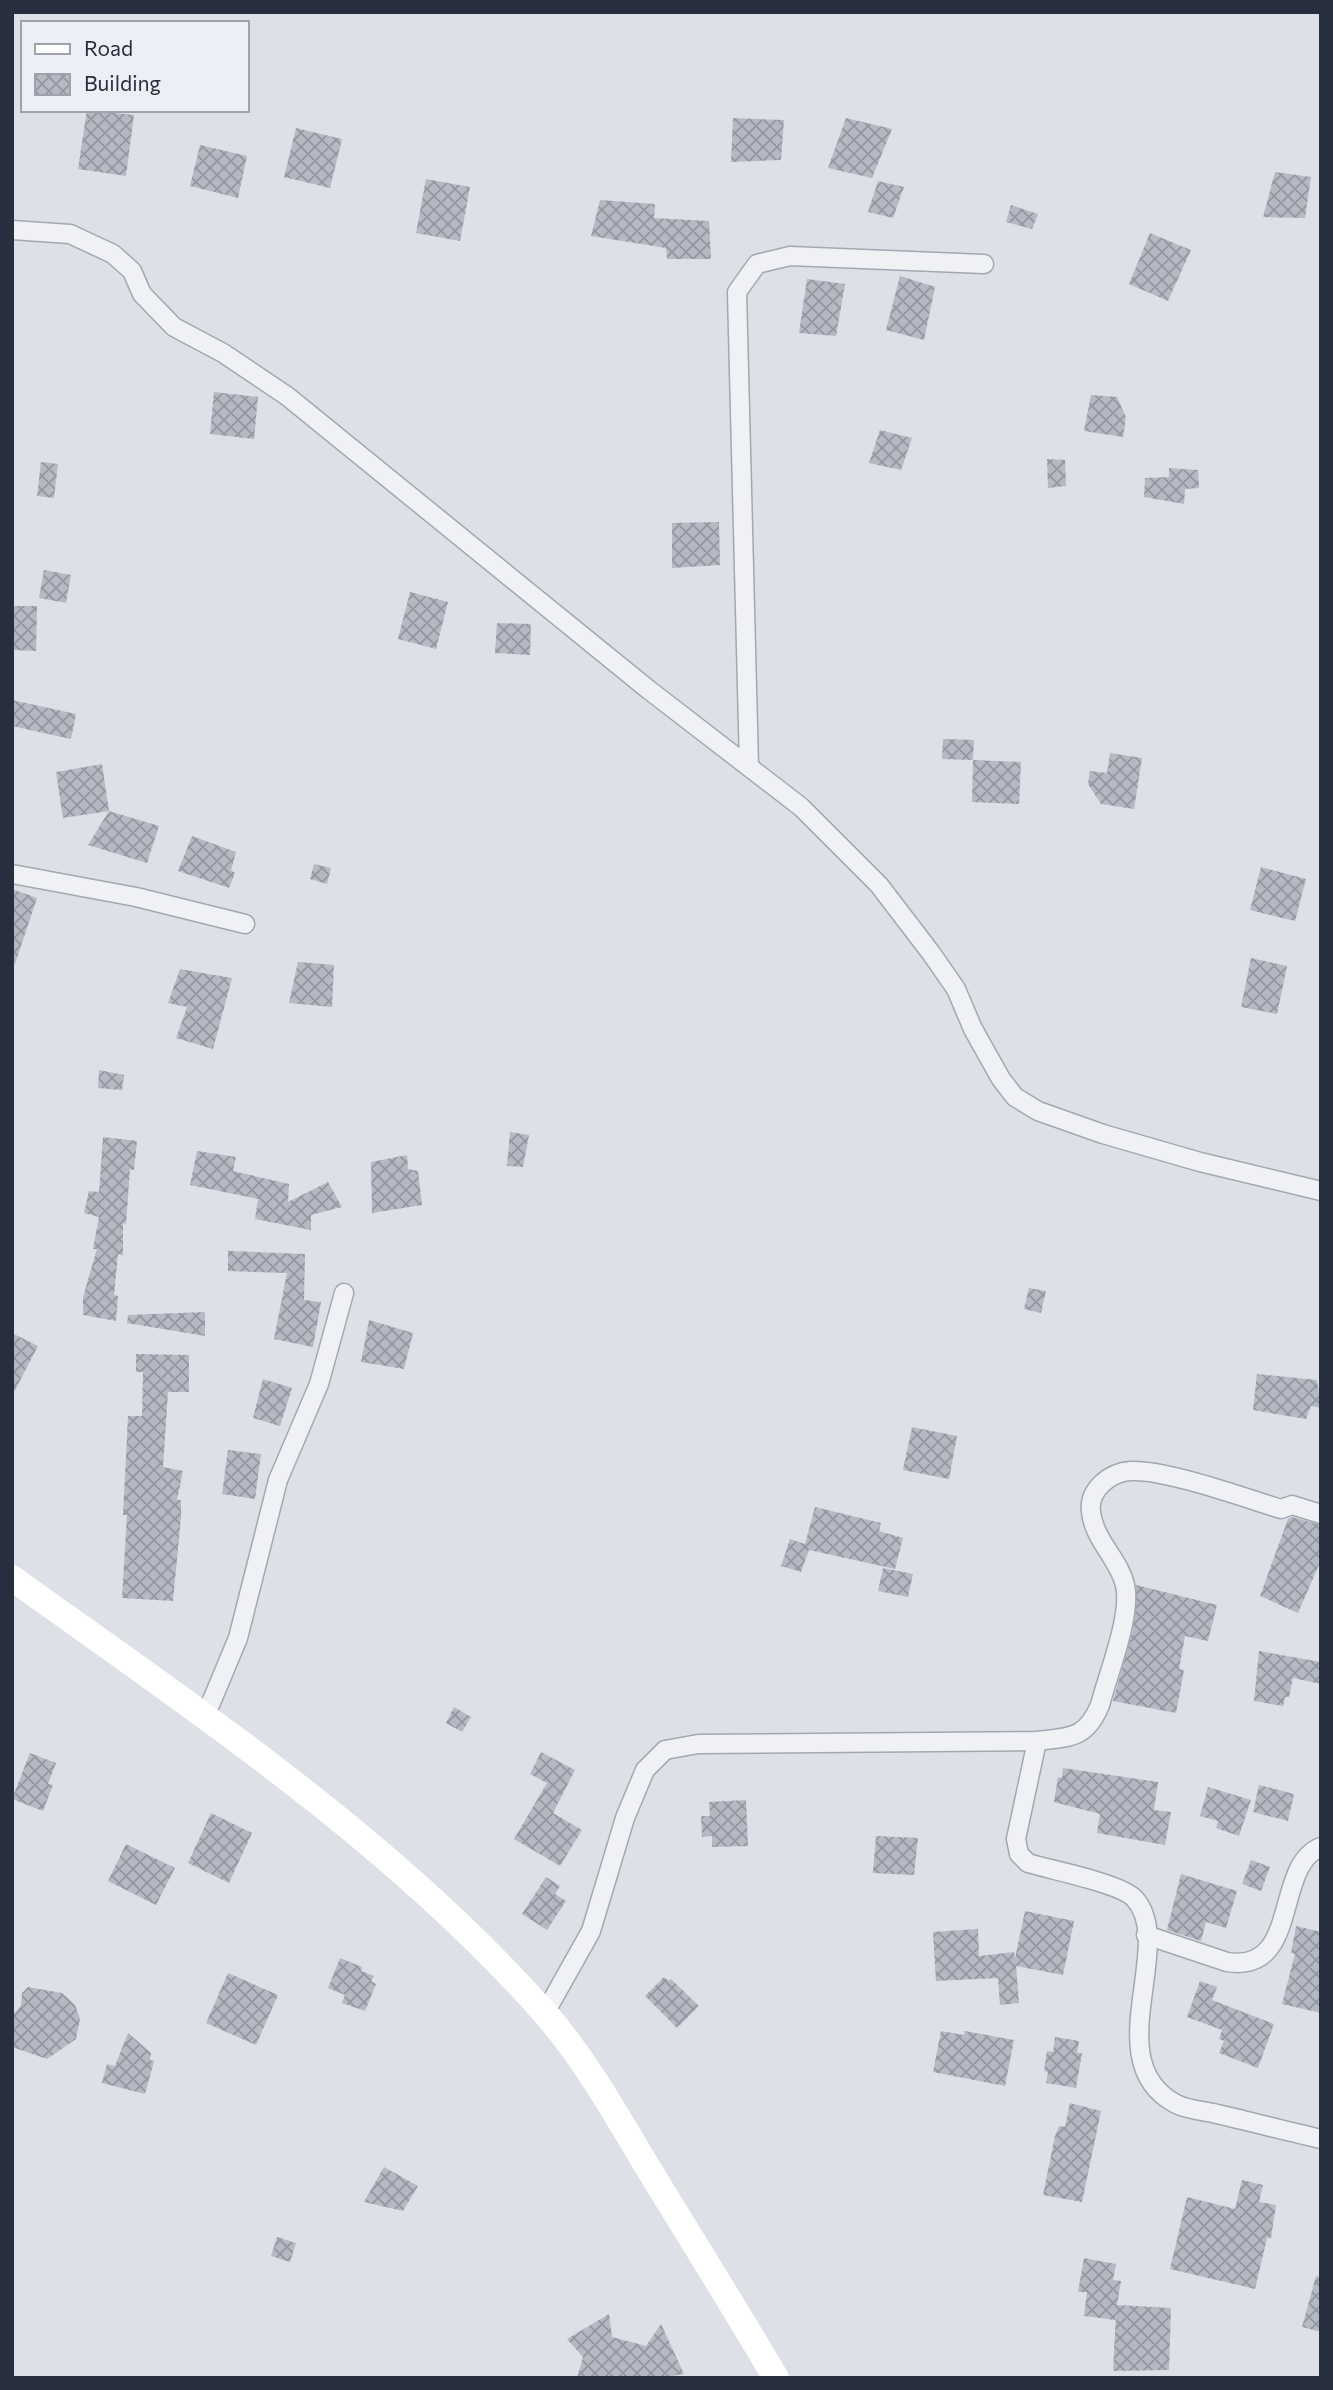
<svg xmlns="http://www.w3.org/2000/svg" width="1333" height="2390" font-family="Commissioner,sans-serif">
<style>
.building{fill:url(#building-cross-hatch)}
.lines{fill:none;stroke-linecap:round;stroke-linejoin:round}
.street-casing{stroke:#a3a7b1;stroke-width:21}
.street{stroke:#f0f1f5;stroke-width:18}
.secondary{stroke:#fff;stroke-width:26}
</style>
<defs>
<pattern id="building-cross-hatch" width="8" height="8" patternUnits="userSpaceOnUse" patternTransform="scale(1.75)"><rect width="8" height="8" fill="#b5b9c4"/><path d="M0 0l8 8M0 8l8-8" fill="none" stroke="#9397a0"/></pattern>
</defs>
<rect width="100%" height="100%" fill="#dde0e7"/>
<g class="building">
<path d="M87 110 134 115 126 176 78 169Z"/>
<path d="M733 118 784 120 781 160 731 162Z"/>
<path d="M846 118 892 129 872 178 828 168Z"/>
<path d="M296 128 342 139 330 188 284 177Z"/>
<path d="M200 145 247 156 238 198 190 186Z"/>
<path d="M1275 172 1311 177 1305 218 1263 217Z"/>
<path d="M426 179 470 187 460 241 416 233Z"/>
<path d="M878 181 904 187 893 218 868 212Z"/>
<path d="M600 200 655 204 654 218 709 221 711 259H667L666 248 591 236Z"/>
<path d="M1011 205 1038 214 1032 229 1006 222Z"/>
<path d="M1150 233 1191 250 1168 301 1129 284Z"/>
<path d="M900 276 935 287 924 340 886 330Z"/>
<path d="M807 279 845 284 836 336 799 333Z"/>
<path d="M214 392 258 397 254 439 210 434Z"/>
<path d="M1091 395 1117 397 1126 417 1123 437 1084 431Z"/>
<path d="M880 430 912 438 901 470 869 463Z"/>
<path d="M1047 459 1065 460 1066 486 1048 488Z"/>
<path d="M41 462 58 464 54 498 37 496Z"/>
<path d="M1169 468 1198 470 1199 488 1185 489 1184 504 1144 497 1145 478 1169 477Z"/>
<path d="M719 522 720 565 672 568V523Z"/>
<path d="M44 570 71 575 66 603 39 598Z"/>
<path d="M410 592 448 602 436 649 398 639Z"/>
<path d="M12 606H37L36 651 12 650Z"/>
<path d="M497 623 531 624 530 655 495 653Z"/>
<path d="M12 700 76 714 71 739 12 726Z"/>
<path d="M943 739 974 740 973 760 942 759Z"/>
<path d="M1110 753 1142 758 1134 809 1101 804 1088 784 1090 771 1107 773Z"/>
<path d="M973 760 1021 762 1019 804 972 802Z"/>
<path d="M102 764 109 811 63 818 56 772Z"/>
<path d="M109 811 159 826 147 863 88 845Z"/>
<path d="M192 836 236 852 231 870 235 873 229 888 178 871Z"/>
<path d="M314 864 331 868 327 884 310 879Z"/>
<path d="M1261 867 1306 879 1295 921 1250 910Z"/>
<path d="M12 889 37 898 15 964H12Z"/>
<path d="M1251 958 1287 966 1277 1014 1241 1007Z"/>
<path d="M298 962 334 965 332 1007 289 1003Z"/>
<path d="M180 969 232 978 213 1049 176 1038 187 1007 168 1003Z"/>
<path d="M99 1070 124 1075 122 1090 98 1088Z"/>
<path d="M510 1132 529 1135 523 1167 507 1166Z"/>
<path d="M103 1137 137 1141 134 1170 130 1169 126 1224 123 1223V1255L118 1254 114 1295 118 1296 116 1321 83 1315V1297L97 1249H93L99 1217 84 1213 89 1191 99 1192Z"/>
<path d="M197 1151 236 1157 233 1171 289 1184 288 1202 328 1182 342 1207 311 1215V1230L255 1219 258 1199 190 1185Z"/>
<path d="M407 1155 408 1169 418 1171 422 1205 372 1213 371 1162Z"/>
<path d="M228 1251 305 1254 304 1300 321 1302 313 1347 274 1339 287 1273 228 1271Z"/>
<path d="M1029 1288 1046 1291 1041 1313 1024 1309Z"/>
<path d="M205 1312V1336L127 1323 128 1315Z"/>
<path d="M369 1320 413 1333 404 1369 361 1362Z"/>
<path d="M12 1333 38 1346 12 1396Z"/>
<path d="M136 1354 189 1355V1392H168L163 1467 183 1471 177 1500H181V1517L173 1601 122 1598 127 1515H123L128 1416H142L143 1372H136Z"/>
<path d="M1257 1374 1317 1380 1321 1408 1311 1406 1306 1419 1253 1410Z"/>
<path d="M263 1379 292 1388 280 1426 253 1418Z"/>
<path d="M912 1427 957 1436 949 1479 903 1470Z"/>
<path d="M228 1450 261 1454 255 1499 222 1494Z"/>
<path d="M815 1507 881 1523 879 1531 903 1538 895 1569 809 1550 801 1572 781 1566 790 1539 805 1544Z"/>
<path d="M1292 1517 1321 1525V1560L1298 1613 1260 1596 1288 1519Z"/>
<path d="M883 1568 913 1574 908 1597 878 1591Z"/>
<path d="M1136 1585 1217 1605 1208 1641 1185 1636 1179 1669 1184 1670 1176 1713 1113 1701 1133 1630Z"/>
<path d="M1259 1651 1321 1662V1684L1293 1678 1289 1697H1285L1283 1706 1254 1701Z"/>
<path d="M454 1707 471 1717 462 1732 446 1723Z"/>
<path d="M541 1752 575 1770 553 1813 582 1830 560 1866 514 1839 547 1783 530 1774Z"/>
<path d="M30 1753 56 1763 48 1784 53 1785 43 1811 12 1799Z"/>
<path d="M1063 1768 1158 1782 1154 1810 1171 1812 1165 1845 1097 1833 1100 1814 1054 1802 1058 1777 1062 1778Z"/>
<path d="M1259 1785 1294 1794 1288 1821 1253 1812Z"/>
<path d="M1208 1787 1251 1800 1239 1836 1216 1828 1218 1821 1200 1816Z"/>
<path d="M746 1800 748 1846 712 1847V1836L702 1837 701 1816H710L709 1802Z"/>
<path d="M211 1813 252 1833 229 1883 188 1863Z"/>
<path d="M876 1836 918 1838 914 1875 873 1873Z"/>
<path d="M126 1844 175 1868 156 1905 108 1881Z"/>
<path d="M1251 1860 1270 1867 1261 1891 1242 1884Z"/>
<path d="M1181 1874 1237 1891 1226 1928 1206 1922 1201 1941 1167 1930Z"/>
<path d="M546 1877 560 1886 555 1894 566 1901 547 1930 522 1914Z"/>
<path d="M1025 1911 1074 1921 1063 1975 1016 1966 1019 2003 1000 2005 998 1978 936 1981 933 1932 978 1929 979 1956 1014 1952 1015 1958Z"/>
<path d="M1296 1926 1321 1932V2013L1282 2004 1295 1954 1291 1953Z"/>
<path d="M340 1958 362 1967 361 1971 374 1976 371 1981 376 1984 365 2011 342 2003 345 1995 328 1988Z"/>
<path d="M228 1973 278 1995 256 2045 206 2023Z"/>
<path d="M664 1977 669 1981 671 1979 699 2006 677 2028 645 1996Z"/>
<path d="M1200 1981 1217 1987 1212 2000 1274 2024 1258 2068 1219 2053 1224 2041 1219 2039 1222 2030 1187 2017Z"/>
<path d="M28 1987 62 1993 75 2005 80 2019 76 2039 47 2059 12 2047V2016L21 2006 22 1993Z"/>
<path d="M941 2031 964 2035 965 2031 1014 2040 1005 2086 933 2072Z"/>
<path d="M128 2033 151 2053 150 2060 154 2061 145 2094 102 2083 107 2064 115 2066Z"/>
<path d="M1055 2037 1079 2041 1077 2053H1082L1076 2088 1046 2083 1048 2072 1044 2071 1047 2051 1053 2052Z"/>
<path d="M1070 2103 1101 2111 1082 2202 1043 2195 1055 2136 1059 2126 1065 2127Z"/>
<path d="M384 2167 418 2186 403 2211 364 2202Z"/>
<path d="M1242 2180 1263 2185 1259 2202 1276 2205 1271 2238H1267L1255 2289 1170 2269 1187 2197 1235 2209Z"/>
<path d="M277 2237 296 2243 290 2262 271 2256Z"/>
<path d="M1084 2258 1116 2264 1113 2280 1121 2281 1117 2305 1171 2308 1169 2370 1113 2371 1116 2313 1115 2320 1084 2316 1087 2292H1078Z"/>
<path d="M1316 2276 1321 2277V2332L1302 2327Z"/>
<path d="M609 2314 612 2337 646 2346 661 2324 684 2374 660 2378H577L583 2357 567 2339Z"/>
</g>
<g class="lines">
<g class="street-casing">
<g id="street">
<path d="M12 230 70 234 113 254 132 271 142 294 174 327 223 353 287 396 649 690 801 807 879 885 931 953 956 989 973 1029 1001 1079 1015 1097 1038 1111 1103 1134 1200 1162 1321 1191"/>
<path d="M749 766 737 292 757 264 790 256 984 264"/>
<path d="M12 874 136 897 245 924"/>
<path d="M205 1717 238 1638 278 1480 319 1384 344 1293"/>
<path d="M1037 1741 1016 1839 1019 1854 1028 1863C1051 1870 1119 1883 1134 1898 1178 1944 1096 2062 1176 2104 1188 2110 1205 2111 1217 2114 1252 2122 1286 2131 1321 2139"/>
<path d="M1146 1935 1227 1962C1301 1974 1273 1865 1321 1847"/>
<path d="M545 2013 591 1931 625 1818 645 1770 665 1750 698 1744 1037 1741C1070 1737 1086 1739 1100 1705 1108 1674 1132 1615 1125 1585 1119 1559 1094 1540 1091 1512 1088 1490 1110 1472 1131 1471 1165 1469 1245 1498 1281 1509L1292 1505 1321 1514"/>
</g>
</g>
<use href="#street" class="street"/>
<path class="secondary" d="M12 1578C197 1711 391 1840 544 2012 588 2062 621 2124 656 2181 696 2246 737 2312 776 2378"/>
</g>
<rect width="1333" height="2390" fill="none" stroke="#272e3d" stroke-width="28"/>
<rect x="21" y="21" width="228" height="91" fill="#eceff5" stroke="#9da2ab" stroke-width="2"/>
<rect x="35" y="44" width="35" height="10" fill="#ffffff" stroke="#9da2ab" stroke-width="2"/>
<text x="84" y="56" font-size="21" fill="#272e3d">Road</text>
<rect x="35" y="74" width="35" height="21" fill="url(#building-cross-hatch)" stroke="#9da2ab" stroke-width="2"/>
<text x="84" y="91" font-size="21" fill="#272e3d">Building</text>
</svg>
